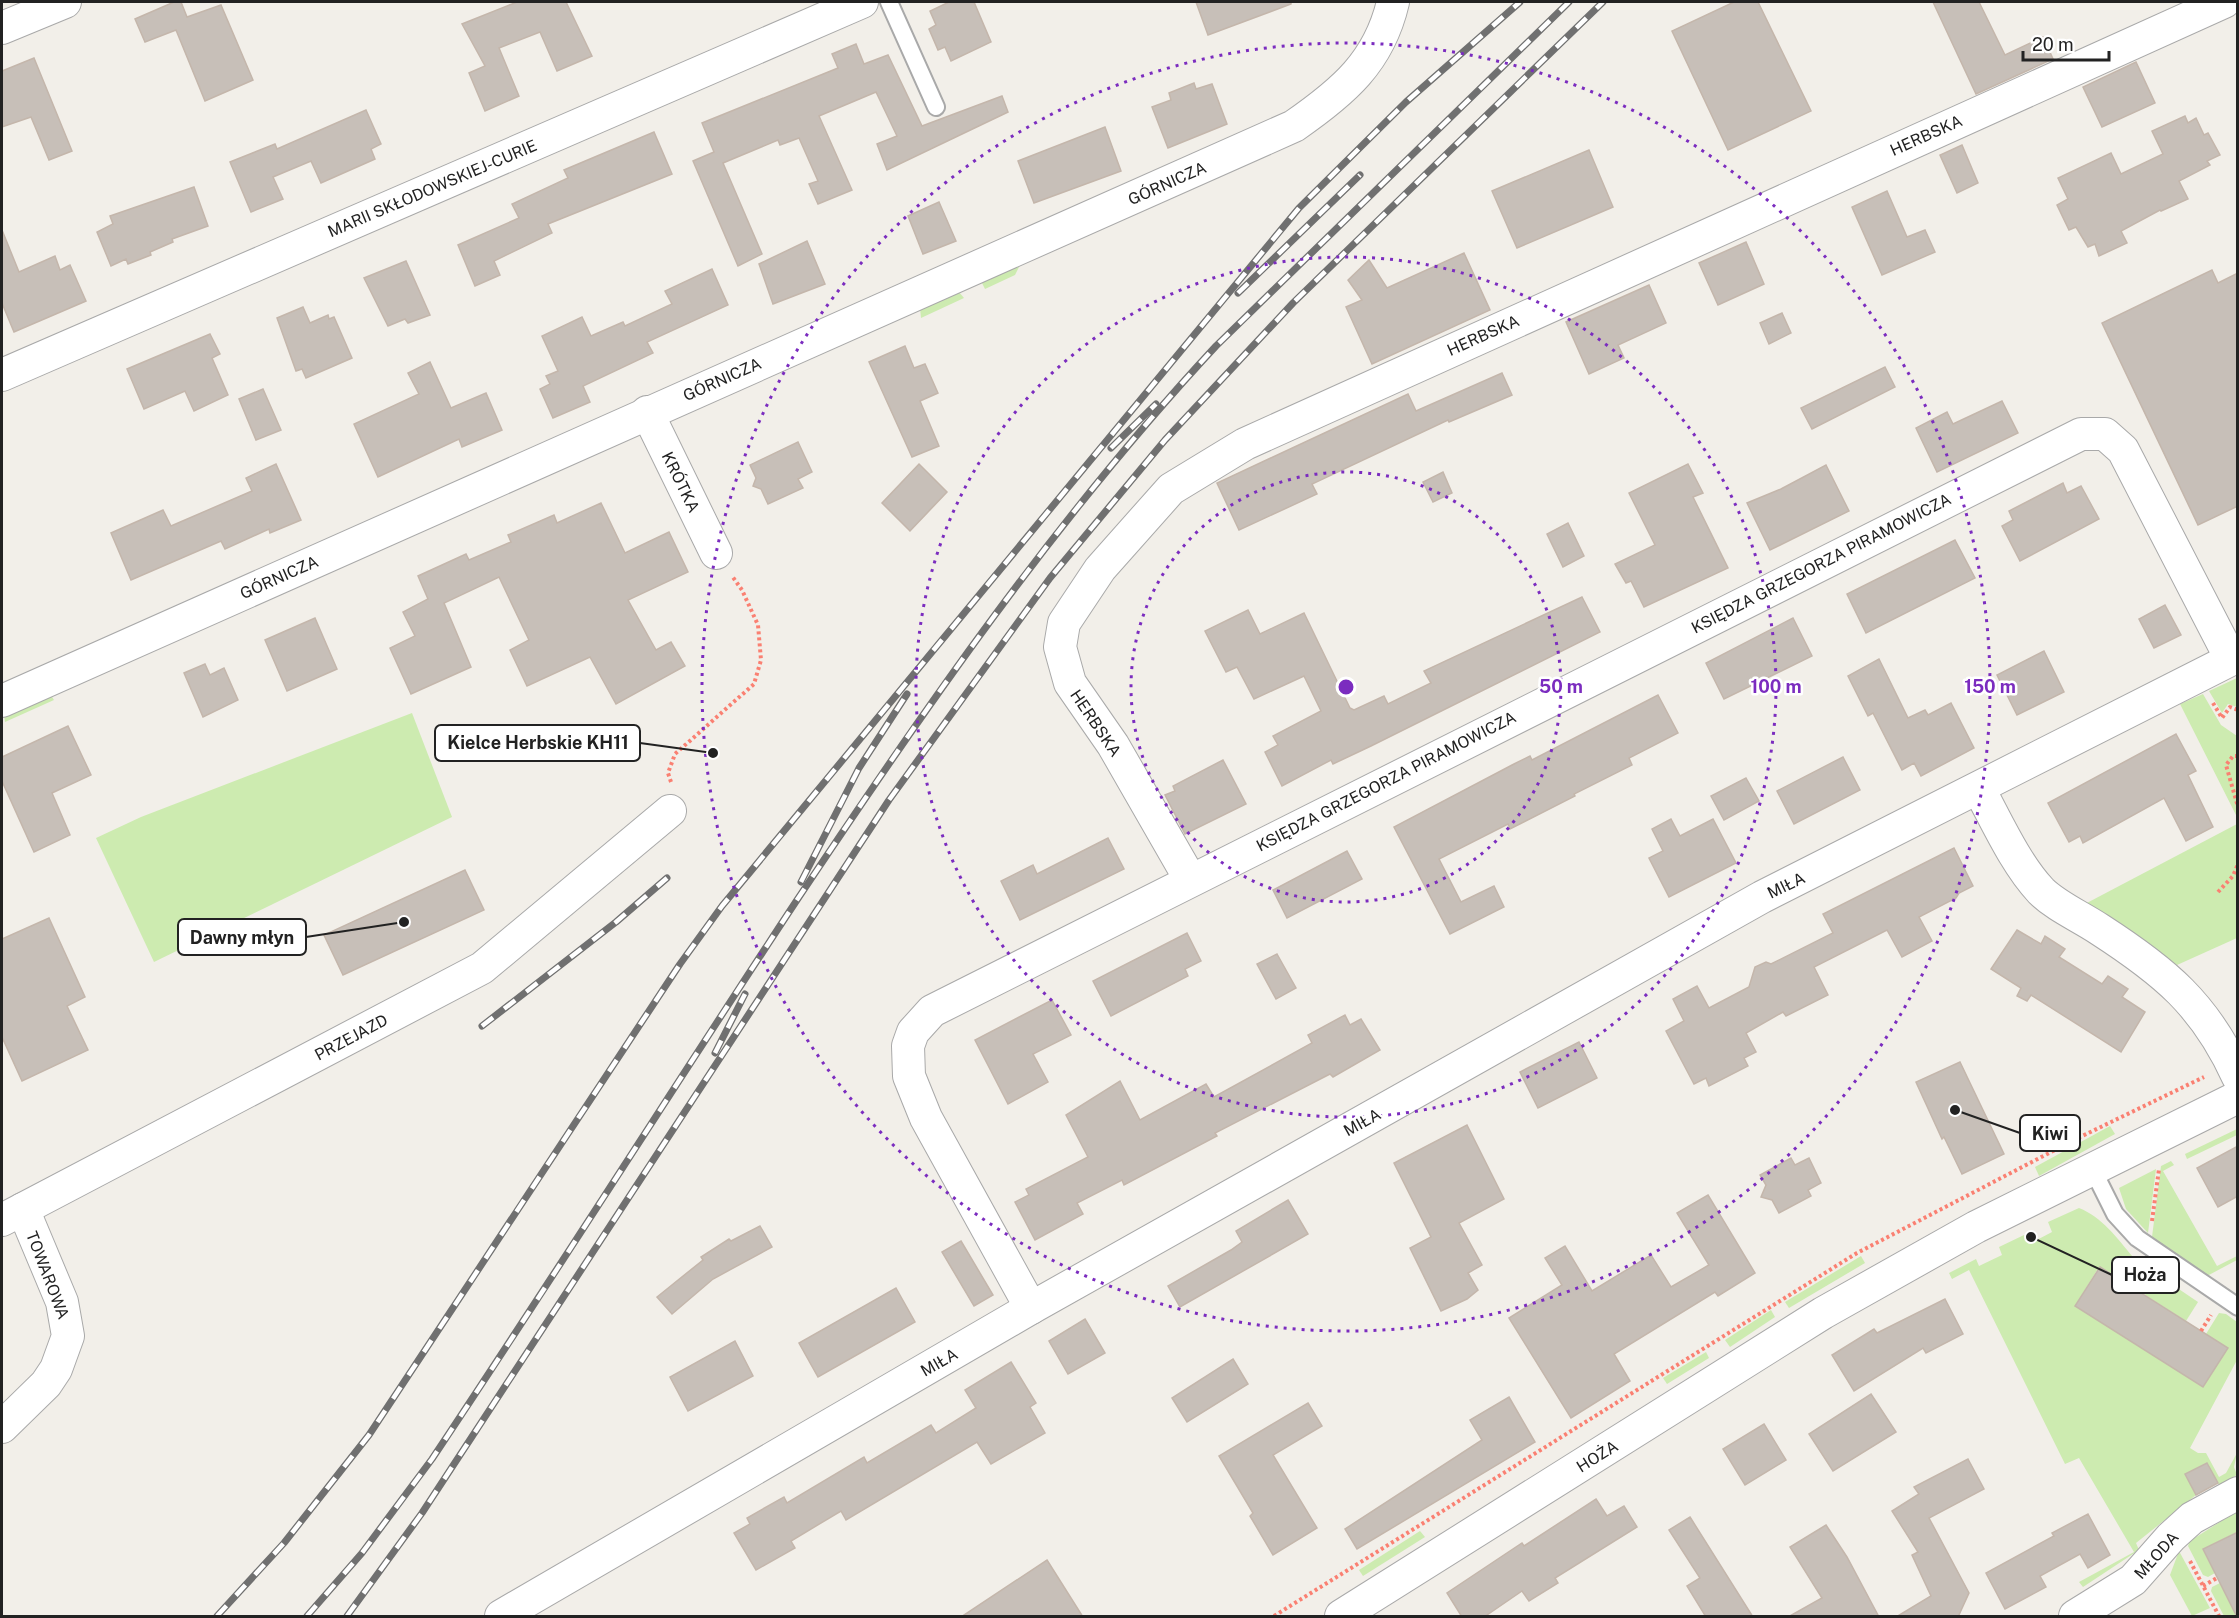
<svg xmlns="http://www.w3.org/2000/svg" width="2239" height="1618" font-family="'Public Sans',sans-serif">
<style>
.grass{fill:#cdebb0}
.building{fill:#c7bfb8;stroke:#c4b6ab;stroke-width:1.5}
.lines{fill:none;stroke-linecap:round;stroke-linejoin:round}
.service-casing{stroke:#a9a9a9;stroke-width:20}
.minor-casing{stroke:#a9a9a9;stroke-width:34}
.path{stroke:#fa8072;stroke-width:4;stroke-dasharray:3 3;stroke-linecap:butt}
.service{stroke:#fff;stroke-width:16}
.minor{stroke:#fff;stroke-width:32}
.rail-casing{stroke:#707070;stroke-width:7}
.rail{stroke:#fff;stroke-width:4.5;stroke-dasharray:14;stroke-linecap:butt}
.ring{fill:none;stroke:#7b2cbf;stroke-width:3;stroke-dasharray:3 6}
.labels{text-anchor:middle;stroke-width:5;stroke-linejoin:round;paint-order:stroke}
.street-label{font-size:16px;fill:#222;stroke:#fff}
.centre{fill:#7b2cbf;stroke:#fff;stroke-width:3}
.ring-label{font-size:18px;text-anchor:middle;font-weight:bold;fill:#7b2cbf;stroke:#fff;stroke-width:5;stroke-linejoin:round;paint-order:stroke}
.leader{fill:none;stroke:#222;stroke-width:2}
.callout-dot{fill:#222;stroke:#fff;stroke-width:2}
.callout{fill:#fff;stroke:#222;stroke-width:2}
.callout-label{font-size:18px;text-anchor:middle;font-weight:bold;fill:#222}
</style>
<rect width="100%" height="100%" fill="#f2efe9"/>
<g class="grass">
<path d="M1021 263 1015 275 985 289 981 281Z"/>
<path d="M958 291 964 298 921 318 920 308Z"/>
<path d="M2237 678V707L2228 704 2222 713 2209 691Z"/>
<path d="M50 694 54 700 5 722 4 714Z"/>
<path d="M2203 694 2221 725 2237 736V817L2180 704Z"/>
<path d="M412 713 452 817 154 962 96 838 141 817Z"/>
<path d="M2237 824V938L2177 965 2083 905Z"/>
<path d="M2110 1126 2115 1134 2039 1176 2035 1167Z"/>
<path d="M2237 1129V1135L2187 1159 2185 1154Z"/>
<path d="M2171 1161 2174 1165 2163 1171 2217 1266 2237 1256V1260L2207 1276 2166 1250 2152 1237 2161 1166Z"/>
<path d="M2156 1169 2148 1233 2126 1209 2119 1188Z"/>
<path d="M2079 1208C2102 1217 2117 1238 2133 1257L2117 1278 2099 1267 2075 1306 2203 1387 2228 1348 2206 1334 2219 1313 2226 1314 2237 1322V1360L2190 1448 2198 1453H2206L2219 1477 2226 1473 2237 1453 2234 1467 2237 1475 2219 1485 2207 1463 2186 1474 2196 1495 2136 1543 2139 1550 2083 1587 2079 1582 2134 1552 2079 1458 2065 1464 1969 1270 1952 1279 1949 1273 1976 1259 1979 1266 2002 1255 1999 1247 2024 1235 2029 1244 2052 1232 2048 1222Z"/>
<path d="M1861 1256 1865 1263 1789 1308 1785 1302Z"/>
<path d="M2158 1275 2198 1302 2186 1321 2145 1295Z"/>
<path d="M1771 1310 1775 1317 1730 1347 1725 1340Z"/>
<path d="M1706 1352 1709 1358 1667 1384 1663 1378Z"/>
<path d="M2237 1511V1532L2203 1549 2215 1573 2208 1577 2203 1575 2188 1546 2190 1541Z"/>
<path d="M1420 1531 1425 1537 1363 1576 1359 1570Z"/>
<path d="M2179 1551 2210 1608 2192 1616 2170 1575Z"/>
<path d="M2220 1583 2237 1616H2224L2211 1591 2212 1587Z"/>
</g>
<g class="building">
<path d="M174 2H181L187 17 221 5 253 80 205 101 176 30 145 42 135 19Z"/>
<path d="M517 2H566L592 56 557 71 540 32 499 48 519 96 485 111 469 73 485 66 462 24Z"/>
<path d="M949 2H974L991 42 951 61 945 47 938 50 929 29 936 25 930 11Z"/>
<path d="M1196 2H1291V4L1208 35Z"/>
<path d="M1734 2H1758L1811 111 1728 150 1672 31Z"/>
<path d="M1933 2H1979L2005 55 2043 37 2053 59 1976 94Z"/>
<path d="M856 44 864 64 888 55 922 126 1002 96 1008 112 887 170 877 144 897 136 876 92 819 116 852 190 818 204 809 184 818 181 799 138 780 145 778 140 723 163 762 254 738 266 693 161 714 152 702 123 838 68 832 54Z"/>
<path d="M34 58 72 151 49 160 31 117 2 127V71Z"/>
<path d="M2136 62 2155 103 2102 127 2083 87Z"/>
<path d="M1194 83 1196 89 1212 84 1227 124 1168 148 1152 107 1171 100 1169 93Z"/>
<path d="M366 110 381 144 371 149 375 159 321 183 311 161 273 177 283 199 251 212 230 162 275 144 277 149Z"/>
<path d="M2185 116 2188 123 2196 118 2204 135 2208 133 2220 155 2207 161 2210 165 2179 181 2188 199 2161 211 2160 210 2121 231 2127 243 2099 256 2095 244 2088 247 2076 227 2069 230 2057 205 2068 199 2058 178 2111 153 2121 174 2163 154 2152 131Z"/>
<path d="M1105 127 1121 171 1034 203 1018 161Z"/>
<path d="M654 132 672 174 548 224 552 233 494 261 500 275 475 286 458 245 519 218 512 204 568 178 564 170Z"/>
<path d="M1962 145 1978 183 1957 193 1940 155Z"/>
<path d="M1589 150 1613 207 1517 248 1492 191Z"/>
<path d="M194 187 208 226 172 239 173 242 150 252 151 255 128 264 126 259 111 266 97 232 113 224 110 216Z"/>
<path d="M1887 191 1907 237 1925 230 1935 252 1882 275 1852 207Z"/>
<path d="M939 202 956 241 923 254 908 216Z"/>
<path d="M2 230 19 272 55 256 60 270 70 265 86 301 14 332 2 303Z"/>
<path d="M807 241 825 284 773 304 759 264Z"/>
<path d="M1746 242 1764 284 1718 305 1699 263Z"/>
<path d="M1464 253 1490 310 1372 364 1346 307 1362 300 1348 280 1369 260 1387 288Z"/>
<path d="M406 261 430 315 408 323 405 319 388 326 364 278Z"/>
<path d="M712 269 728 305 647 342 653 353 583 386 590 402 553 418 540 389 550 384 546 376 558 371 542 336 582 317 591 336 623 322 625 326 672 304 665 291Z"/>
<path d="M2212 270 2218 283 2238 273V506L2198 525 2102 323Z"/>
<path d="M1649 285 1666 323 1618 345 1624 358 1589 374 1566 322Z"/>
<path d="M303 307 310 323 328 315 329 319 334 317 352 358 306 378 302 369 296 371 277 318Z"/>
<path d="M1782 313 1791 333 1769 344 1760 323Z"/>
<path d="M210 334 220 354 212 358 228 395 194 411 185 391 144 409 127 369Z"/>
<path d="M905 346 914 368 925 364 938 393 920 401 939 446 912 457 869 362Z"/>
<path d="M430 362 451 408 486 393 502 430 462 447 459 439 378 477 354 424 419 394 408 373Z"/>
<path d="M1885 367 1895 387 1812 429 1801 408Z"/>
<path d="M1502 373 1512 395 1449 422 1448 420 1312 484 1317 494 1239 530 1217 483 1408 394 1416 411Z"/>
<path d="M263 389 281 430 256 440 239 399Z"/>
<path d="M2002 401 2018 433 1937 472 1916 428 1947 412 1953 424Z"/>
<path d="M798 442 812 472 798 479 803 488 768 504 761 489 753 486 756 478 750 465Z"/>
<path d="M276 464 301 520 270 533 269 529 225 549 221 541 131 580 111 533 163 510 171 526 252 491 246 478Z"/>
<path d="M919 464 947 492 910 531 882 503Z"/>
<path d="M1688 464 1703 493 1693 497 1728 568 1644 607 1631 581 1626 583 1615 564 1655 545 1629 493Z"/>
<path d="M1826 465 1849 511 1770 550 1747 503 1781 489Z"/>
<path d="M1443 472 1452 493 1433 502 1423 482Z"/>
<path d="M2063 483 2067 493 2081 486 2099 519 2020 561 2002 526 2013 520 2009 511Z"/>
<path d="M601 503 625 553 669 532 688 572 628 600 656 650 671 642 685 666 616 704 590 657 527 686 510 650 529 640 499 577 444 603 471 667 411 694 390 648 415 636 403 612 428 599 418 576 466 554 469 560 511 542 508 535 554 515 557 523Z"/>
<path d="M1568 523 1584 556 1563 567 1547 534Z"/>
<path d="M1955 540 1975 578 1866 633 1847 594Z"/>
<path d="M1582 597 1600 632 1371 746 1333 764 1331 760 1282 786 1265 752 1278 745 1273 736 1321 711 1304 676 1254 699 1237 667 1226 672 1205 631 1248 610 1260 634 1304 613 1350 708 1354 710 1384 696 1388 704 1431 683 1424 671Z"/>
<path d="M2165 605 2181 635 2154 648 2139 619Z"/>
<path d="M315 618 337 669 287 691 265 640Z"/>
<path d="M1793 618 1812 656 1724 699 1706 663Z"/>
<path d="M2044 651 2064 692 2017 715 1997 675Z"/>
<path d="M1879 659 1908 718 1925 710 1928 715 1951 703 1974 748 1921 776 1914 763 1902 770 1873 713 1868 716 1848 676Z"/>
<path d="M205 664 210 675 224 668 238 700 203 717 184 673Z"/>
<path d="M1658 695 1678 733 1629 758 1632 765 1574 794 1575 796 1510 829 1508 824 1439 859 1461 902 1494 886 1504 907 1450 934 1394 827 1514 764 1530 756 1532 760Z"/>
<path d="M68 726 91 775 52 793 70 835 34 852 2 781V757Z"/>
<path d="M2176 734 2196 771 2188 775 2213 827 2186 841 2164 798 2083 843 2080 836 2069 842 2048 803Z"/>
<path d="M1843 757 1860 790 1794 824 1777 791Z"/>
<path d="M1223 760 1246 804 1185 834 1165 795 1175 791 1173 786Z"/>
<path d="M1746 778 1759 801 1724 820 1711 796Z"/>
<path d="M1671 819 1680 836 1713 819 1736 863 1669 897 1649 858 1663 851 1652 829Z"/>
<path d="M1108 838 1124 869 1020 920 1001 881 1033 865 1037 874Z"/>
<path d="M1954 848 1973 886 1959 893 1956 898 1919 917 1932 941 1902 957 1887 930 1814 967 1828 995 1786 1016 1783 1012 1746 1033 1756 1052 1744 1058 1748 1066 1709 1086 1706 1078 1694 1084 1666 1031 1684 1021 1673 999 1697 986 1709 1008 1749 987 1755 967 1766 962 1771 964 1833 933 1823 914Z"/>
<path d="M1347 851 1362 879 1287 918 1273 890Z"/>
<path d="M465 870 484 910 343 975 324 935Z"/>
<path d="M49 918 85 997 67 1006 88 1050 22 1081 2 1037V939Z"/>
<path d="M2017 930 2041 944 2045 936 2065 949 2059 957 2102 984 2108 976 2128 989 2122 997 2145 1012 2121 1052 2031 995 2027 1001 2017 996 2021 988 1991 969Z"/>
<path d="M1187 933 1201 961 1185 969 1188 976 1111 1016 1093 981Z"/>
<path d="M1277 954 1296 988 1276 999 1257 964Z"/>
<path d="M1052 1000 1071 1035 1033 1054 1048 1082 1008 1104 975 1040Z"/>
<path d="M1345 1015 1350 1025 1361 1019 1380 1050 1333 1077 1330 1074 1215 1133 1217 1136 1124 1185 1122 1180 1077 1203 1083 1214 1035 1240 1015 1202 1029 1195 1026 1189 1088 1157 1066 1115 1120 1081 1140 1120 1206 1084 1214 1097 1312 1043 1308 1035Z"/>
<path d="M1579 1042 1597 1078 1538 1108 1520 1072Z"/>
<path d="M1960 1062 2004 1154 1962 1174 1944 1137 1942 1139 1916 1082Z"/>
<path d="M1467 1125 1504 1199 1459 1223 1482 1265 1468 1273 1478 1290 1467 1299 1441 1311 1410 1248 1431 1237 1394 1163Z"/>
<path d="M2238 1146V1196L2218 1207 2197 1168Z"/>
<path d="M1791 1158 1795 1165 1809 1158 1821 1183 1808 1190 1811 1196 1779 1213 1772 1200 1761 1197 1766 1185 1760 1175Z"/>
<path d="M1708 1195 1755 1273 1718 1296 1715 1292 1614 1354 1630 1381 1571 1418 1509 1318 1562 1285 1545 1258 1565 1246 1592 1291 1651 1255 1671 1287 1709 1265 1677 1213Z"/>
<path d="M1288 1200 1308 1234 1180 1307 1168 1286 1231 1250 1242 1242 1236 1231Z"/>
<path d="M760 1226 772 1247 713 1279 672 1314 657 1297 703 1260 701 1257 729 1239 731 1241Z"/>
<path d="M961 1241 993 1295 974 1306 942 1252Z"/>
<path d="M2100 1267 2228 1348 2203 1387 2075 1306Z"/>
<path d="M896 1288 915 1322 818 1377 799 1343Z"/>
<path d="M1945 1299 1963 1334 1926 1353 1923 1348 1854 1391 1832 1355 1874 1329 1877 1333Z"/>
<path d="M1085 1319 1105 1353 1068 1374 1049 1341Z"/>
<path d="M735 1341 753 1376 688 1411 670 1377Z"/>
<path d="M1233 1359 1248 1384 1187 1422 1172 1398Z"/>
<path d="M1011 1362 1036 1403 1030 1407 1045 1433 991 1464 977 1442 846 1520 841 1511 791 1541 795 1548 756 1570 734 1533 750 1524 747 1518 784 1497 787 1503 864 1457 867 1463 931 1425 936 1433 976 1408 965 1390Z"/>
<path d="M1871 1394 1896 1432 1833 1471 1809 1434Z"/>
<path d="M1509 1397 1535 1442 1357 1549 1345 1529 1482 1440 1470 1420Z"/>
<path d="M1308 1403 1322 1426 1273 1455 1317 1528 1273 1555 1250 1516 1253 1513 1219 1456Z"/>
<path d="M1764 1424 1786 1460 1745 1485 1723 1449Z"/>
<path d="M1968 1459 1984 1489 1929 1518 1969 1593 1958 1617H1896L1931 1596 1912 1555 1918 1552 1892 1511 1919 1494 1914 1487Z"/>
<path d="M2207 1463 2218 1483 2196 1495 2185 1474Z"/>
<path d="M1596 1499 1607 1516 1624 1506 1637 1527 1555 1578 1558 1583 1529 1601 1522 1591 1484 1617H1462L1447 1593 1522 1543 1524 1546Z"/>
<path d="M2088 1514 2110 1555 2088 1568 2080 1554 2040 1576 2046 1587 2005 1609 1986 1573 2054 1536 2052 1533Z"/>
<path d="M1690 1517 1753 1617H1706L1687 1586 1700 1578 1669 1530Z"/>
<path d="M1826 1525 1847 1557 1879 1617H1788L1822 1598 1790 1547Z"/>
<path d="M2238 1532V1617H2237L2203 1549Z"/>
<path d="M1047 1560 1083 1617H961Z"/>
</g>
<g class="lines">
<g class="service-casing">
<g id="service">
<path d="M889 2 936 107"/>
<path d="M2093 1170 2115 1214 2137 1238 2238 1307"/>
</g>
</g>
<g class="minor-casing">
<g id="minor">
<path d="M2 28 65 2"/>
<path d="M2 375 862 2"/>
<path d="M647 412 716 553"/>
<path d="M2 701 1294 126C1343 92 1379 62 1393 2"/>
<path d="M1979 789C1997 822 2015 863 2041 891 2056 906 2081 917 2099 929 2164 971 2205 1004 2238 1077"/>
<path d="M1190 879 1113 745 1070 683 1060 647 1064 623 1100 569 1171 489 1245 444 2224 2"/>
<path d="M2 1220 482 968 670 811"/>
<path d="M1031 1308 926 1118 909 1076 908 1046 913 1032 932 1011 2081 434H2105L2123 450 2231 659"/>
<path d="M2 1427 46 1384 56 1369 68 1336 62 1302 23 1209"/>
<path d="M501 1616 1031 1308 1762 897 2238 656"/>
<path d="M1341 1616 1823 1313 1976 1227 2238 1097"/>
<path d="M2075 1616 2133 1580 2171 1537 2192 1518 2238 1493"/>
</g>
</g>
<g class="path">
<path d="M2213 703 2222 718 2230 707 2238 710"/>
<path d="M2238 756H2233L2226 765 2238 807"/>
<path d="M671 782 668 773 675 754 754 684 761 660 758 625 742 590 732 576"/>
<path d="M2218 892 2233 876 2238 864"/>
<path d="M2152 1221 2159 1169"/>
<path d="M2136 1290 2148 1273"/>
<path d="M2201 1331 2211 1315"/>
<path d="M2190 1561 2219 1616"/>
<path d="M2203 1586 2217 1578"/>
<path d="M1274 1616 1857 1253 2076 1139 2204 1077"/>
</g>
<use href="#service" class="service"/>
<use href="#minor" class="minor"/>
<g class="rail-casing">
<g id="rail">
<path d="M1238 293 1360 175"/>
<path d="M1111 448 1156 404"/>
<path d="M801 882 859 768 907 694"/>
<path d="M482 1026 616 922 667 878"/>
<path d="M715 1053 745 994"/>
<path d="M217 1616 284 1543 369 1435 680 964 722 906 1299 208 1406 102 1520 2"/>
<path d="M307 1616 362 1553 432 1459C555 1275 673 1088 795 903 924 709 1057 517 1216 346L1569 2"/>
<path d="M347 1616 422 1513 889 800 1050 578 1165 440 1293 303 1603 2"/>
</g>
</g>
<use href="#rail" class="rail"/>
</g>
<g class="ring">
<circle cx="1346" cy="687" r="215"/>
<circle cx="1346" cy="687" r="430"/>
<circle cx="1346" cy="687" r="644"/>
</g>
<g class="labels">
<g class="street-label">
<text transform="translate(1926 135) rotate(-24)" y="6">HERBSKA</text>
<text transform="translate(1167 183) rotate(-24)" y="6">GÓRNICZA</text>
<text transform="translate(432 188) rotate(-23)" y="6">MARII SKŁODOWSKIEJ-CURIE</text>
<text transform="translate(1483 335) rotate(-24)" y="6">HERBSKA</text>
<text transform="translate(722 379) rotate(-24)" y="6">GÓRNICZA</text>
<text transform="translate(681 482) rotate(64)" y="6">KRÓTKA</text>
<text transform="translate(1821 563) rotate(-27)" y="6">KSIĘDZA GRZEGORZA PIRAMOWICZA</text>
<text transform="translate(279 577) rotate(-24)" y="6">GÓRNICZA</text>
<text transform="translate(1096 723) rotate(56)" y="6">HERBSKA</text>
<text transform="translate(1386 781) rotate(-27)" y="6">KSIĘDZA GRZEGORZA PIRAMOWICZA</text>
<text transform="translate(1786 885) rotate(-26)" y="6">MIŁA</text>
<text transform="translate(351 1037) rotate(-28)" y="6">PRZEJAZD</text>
<text transform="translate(1362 1122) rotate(-29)" y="6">MIŁA</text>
<text transform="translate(48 1275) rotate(69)" y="6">TOWAROWA</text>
<text transform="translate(939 1362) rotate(-30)" y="6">MIŁA</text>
<text transform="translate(1597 1456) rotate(-32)" y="6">HOŻA</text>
<text transform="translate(2156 1555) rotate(-48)" y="6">MŁODA</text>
</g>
</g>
<circle cx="1346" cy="687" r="9" class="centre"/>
<g class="ring-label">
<text x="1561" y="693">50 m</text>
<text x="1776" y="693">100 m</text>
<text x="1990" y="693">150 m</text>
</g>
<path class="leader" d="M713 753L640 743M404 922L306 937M1955 1110L2020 1133M2031 1237L2112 1275"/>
<g class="callout-dot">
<circle cx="713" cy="753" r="6"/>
<circle cx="404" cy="922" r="6"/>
<circle cx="1955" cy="1110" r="6"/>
<circle cx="2031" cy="1237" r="6"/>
</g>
<g class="callout">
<rect x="435" y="725" width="205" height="36" rx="6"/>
<rect x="178" y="919" width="128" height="36" rx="6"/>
<rect x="2020" y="1115" width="60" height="36" rx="6"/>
<rect x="2112" y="1257" width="67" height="36" rx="6"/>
</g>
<g class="callout-label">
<text x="538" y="749">Kielce Herbskie KH11</text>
<text x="242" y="944">Dawny młyn</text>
<text x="2050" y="1140">Kiwi</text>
<text x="2145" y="1281">Hoża</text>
</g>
<rect width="2239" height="1618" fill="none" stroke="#222222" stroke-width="6"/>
<path d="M2023 51v9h86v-9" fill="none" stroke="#222222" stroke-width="3"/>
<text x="2032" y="51" font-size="18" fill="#222222" stroke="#ffffff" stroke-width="4.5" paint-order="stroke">20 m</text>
</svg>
